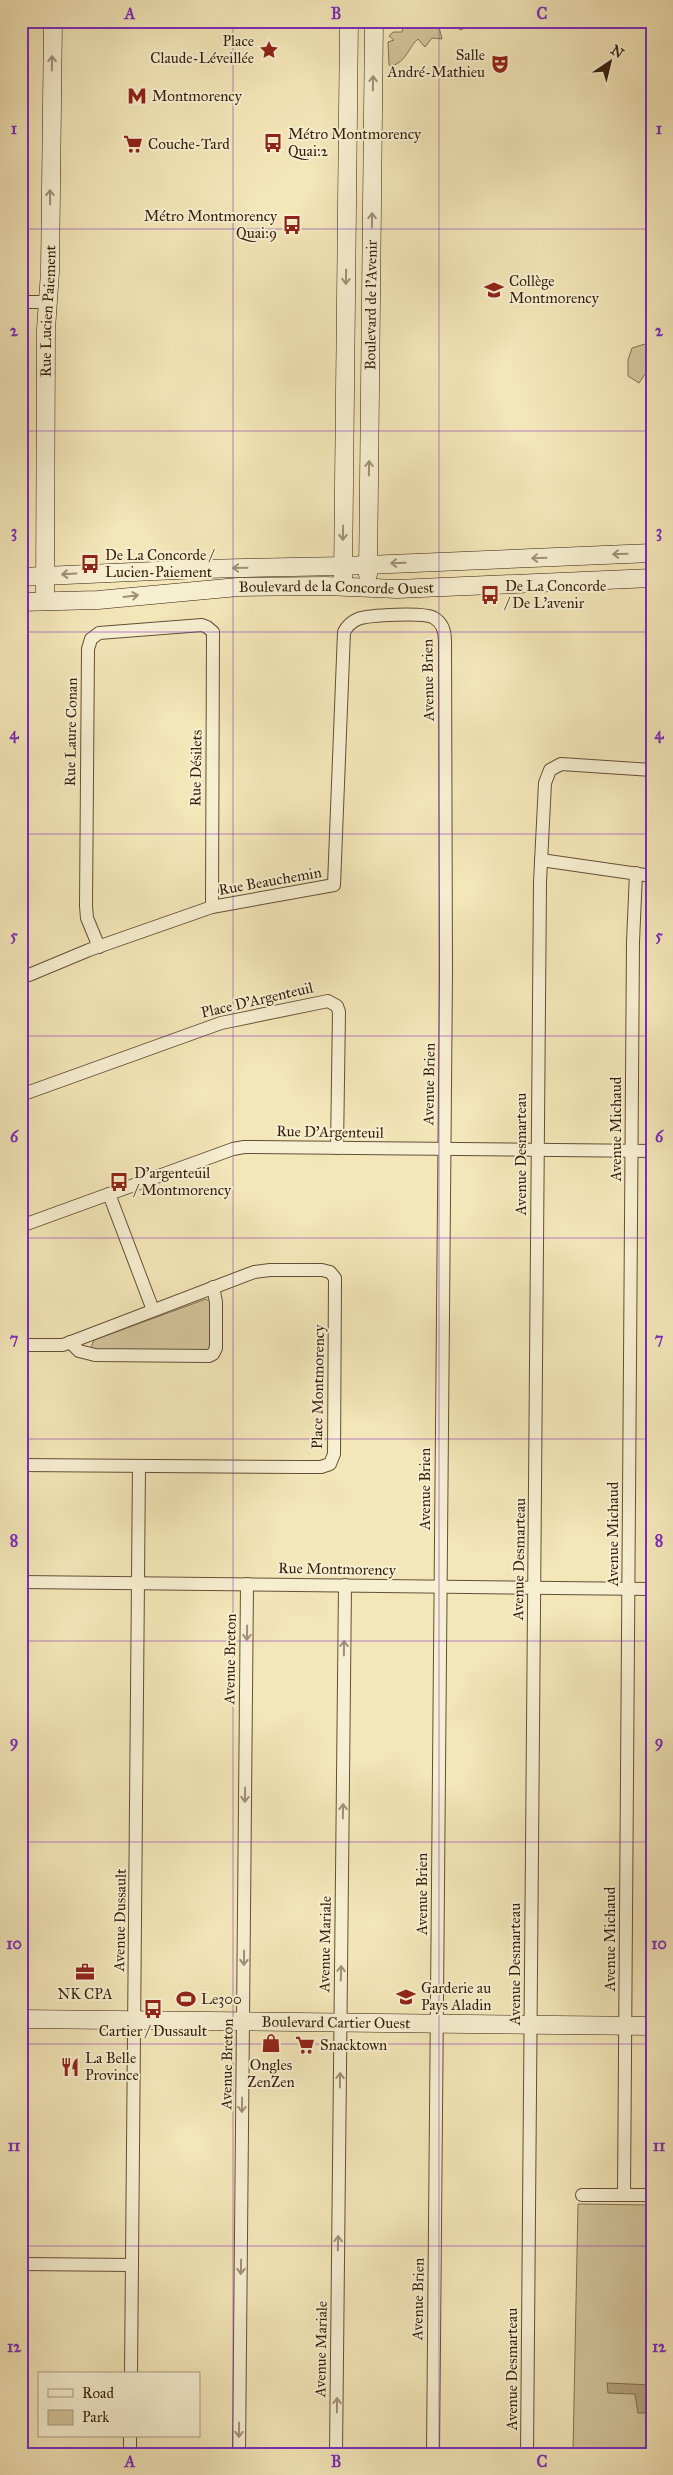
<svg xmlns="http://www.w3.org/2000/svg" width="673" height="2475" font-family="'IM FELL Great Primer',serif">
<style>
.green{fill:#d3c49b;stroke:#847053}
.water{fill:#b2a27d;stroke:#806d4f}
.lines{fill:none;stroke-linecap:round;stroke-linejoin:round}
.street-casing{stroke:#644f36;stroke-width:14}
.secondary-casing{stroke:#341d0b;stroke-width:19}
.street{stroke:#f7efd1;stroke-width:12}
.secondary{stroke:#f7efd1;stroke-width:18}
.oneway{stroke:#9f9078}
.grid{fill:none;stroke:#7b2cbf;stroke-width:1;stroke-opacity:0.55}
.labels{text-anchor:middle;stroke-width:4;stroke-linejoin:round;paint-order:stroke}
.poi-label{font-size:15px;fill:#341d0b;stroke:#f7efd1;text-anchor:start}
.street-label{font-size:15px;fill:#341d0b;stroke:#f7efd1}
.neatline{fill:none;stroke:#7b2cbf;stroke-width:2}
.grid-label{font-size:16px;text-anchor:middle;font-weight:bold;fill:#7b2cbf}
</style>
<rect width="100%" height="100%" fill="#f3e6b8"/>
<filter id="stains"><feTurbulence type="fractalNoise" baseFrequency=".004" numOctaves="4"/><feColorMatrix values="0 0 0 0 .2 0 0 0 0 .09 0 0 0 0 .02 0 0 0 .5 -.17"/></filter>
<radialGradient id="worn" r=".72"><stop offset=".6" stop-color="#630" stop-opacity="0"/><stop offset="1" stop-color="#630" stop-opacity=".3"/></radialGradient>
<g class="green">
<path d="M405 21H465V28L460 30 458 22 444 28 439 27 442 39 432 38 425 47 418 39C409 46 406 63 391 66L389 65 388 42 394 40 389 36 393 32H402Z"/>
<path d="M645 344 652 348V364L639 383 628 376V360L632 348Z"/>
<path d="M206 1299 210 1302 211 1346 208 1351H96L91 1347 94 1340Z"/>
<path d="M578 2204 652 2205V2451H573Z"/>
</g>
<path class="water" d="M607 2383 652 2385 649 2413H638L635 2394 608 2393Z"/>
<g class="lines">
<g class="street-casing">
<g id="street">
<path d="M21 302H47"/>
<path d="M541 860 652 876"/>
<path d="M99 947 87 918 86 906 88 649 91 639 99 633 202 625 207 627 213 632 212 907"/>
<path d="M21 976 29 975 89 950 212 907 334 885 344 632C347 626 351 622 358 619 368 615 425 612 434 618 443 623 445 632 445 641L446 972 433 2454"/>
<path d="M21 1095 221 1023 328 1001 337 1006 339 1012 337 1148"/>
<path d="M109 1194 153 1310"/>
<path d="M21 1226 233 1149 244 1147 652 1151"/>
<path d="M70 1342 79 1351 95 1355 209 1356 213 1354 216 1348V1302L213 1287"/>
<path d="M21 1345H63L254 1272 270 1270H322L330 1272 335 1278 334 1454 330 1464 321 1467H302L21 1465"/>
<path d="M21 1582 652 1589"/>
<path d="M582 2195H652"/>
<path d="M624 2195 633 942 636 873"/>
<path d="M21 2264 132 2265"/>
<path d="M131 2374 139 1466"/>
<path d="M130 2454V2436"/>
<path d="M239 2454 247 1584"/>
<path d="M336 2454 345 1585"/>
<path d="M527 2454 540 882 545 783 550 770 561 764 652 770"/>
</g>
</g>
<g class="secondary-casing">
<g id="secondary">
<path id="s1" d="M368 575 374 21"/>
<path d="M21 577 200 569 343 566 652 553"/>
<path d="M343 578 349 21"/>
<path id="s2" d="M45 601 46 329 50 272 53 21"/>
<path id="s3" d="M21 602 98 600 238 587 326 586 397 589 652 578"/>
<path id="s4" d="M21 2019 652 2026"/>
</g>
</g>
<use href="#street" class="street"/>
<use href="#secondary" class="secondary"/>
</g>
<defs><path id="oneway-shaft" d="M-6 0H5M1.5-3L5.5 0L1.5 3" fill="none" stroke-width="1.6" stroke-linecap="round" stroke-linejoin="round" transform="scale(1.25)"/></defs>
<g class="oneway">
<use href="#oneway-shaft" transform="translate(52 63) rotate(-89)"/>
<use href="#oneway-shaft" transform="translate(373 83) rotate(-89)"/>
<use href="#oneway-shaft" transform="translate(50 197) rotate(-91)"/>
<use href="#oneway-shaft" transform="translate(372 220) rotate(-89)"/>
<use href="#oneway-shaft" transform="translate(346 277) rotate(91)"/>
<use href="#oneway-shaft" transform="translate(369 468) rotate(-89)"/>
<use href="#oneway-shaft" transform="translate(343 533) rotate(91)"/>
<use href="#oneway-shaft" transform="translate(620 554) rotate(178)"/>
<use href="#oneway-shaft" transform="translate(539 558) rotate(178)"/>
<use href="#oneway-shaft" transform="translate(398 563) rotate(178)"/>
<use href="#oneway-shaft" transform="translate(240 568) rotate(179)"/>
<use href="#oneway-shaft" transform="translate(69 574) rotate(177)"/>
<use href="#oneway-shaft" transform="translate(131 596) rotate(-7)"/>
<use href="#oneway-shaft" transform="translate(247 1633) rotate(91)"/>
<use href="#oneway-shaft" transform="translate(344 1648) rotate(-89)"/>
<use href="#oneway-shaft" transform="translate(245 1795) rotate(91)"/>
<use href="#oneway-shaft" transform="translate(343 1811) rotate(-89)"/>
<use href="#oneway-shaft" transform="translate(244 1958) rotate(91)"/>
<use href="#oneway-shaft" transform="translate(341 1973) rotate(-88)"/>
<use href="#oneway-shaft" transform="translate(340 2080) rotate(-89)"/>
<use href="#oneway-shaft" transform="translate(242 2105) rotate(91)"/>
<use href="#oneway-shaft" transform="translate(338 2243) rotate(-89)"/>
<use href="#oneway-shaft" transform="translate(241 2267) rotate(91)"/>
<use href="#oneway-shaft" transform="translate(337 2405) rotate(-89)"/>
<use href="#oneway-shaft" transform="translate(239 2430) rotate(91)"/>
</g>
<path class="grid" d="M233 21V2454M439 21V2454M21 229H652M21 431H652M21 632H652M21 834H652M21 1036H652M21 1238H652M21 1439H652M21 1641H652M21 1842H652M21 2044H652M21 2246H652"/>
<defs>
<g id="sight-bare" transform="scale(1.5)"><path d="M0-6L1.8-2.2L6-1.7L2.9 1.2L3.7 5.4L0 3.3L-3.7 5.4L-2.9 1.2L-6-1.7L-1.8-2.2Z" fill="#8f2418" stroke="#f7efd1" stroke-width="2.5" paint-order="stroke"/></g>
<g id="theatre-bare" transform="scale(1.5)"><path d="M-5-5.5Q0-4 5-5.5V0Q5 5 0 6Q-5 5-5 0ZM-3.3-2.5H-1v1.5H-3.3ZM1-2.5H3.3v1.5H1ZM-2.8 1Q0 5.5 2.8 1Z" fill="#8f2418" stroke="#f7efd1" stroke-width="2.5" paint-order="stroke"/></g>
<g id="metro-bare" transform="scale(1.5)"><path d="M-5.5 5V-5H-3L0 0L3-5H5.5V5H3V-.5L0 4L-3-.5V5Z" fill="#8f2418" stroke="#f7efd1" stroke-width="2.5" paint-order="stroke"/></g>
<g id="bus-bare" transform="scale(1.5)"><path d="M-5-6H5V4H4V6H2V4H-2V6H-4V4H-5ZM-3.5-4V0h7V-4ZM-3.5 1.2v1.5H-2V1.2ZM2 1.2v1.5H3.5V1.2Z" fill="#8f2418" stroke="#f7efd1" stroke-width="2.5" paint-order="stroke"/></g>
<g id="supermarket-bare" transform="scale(1.5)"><path d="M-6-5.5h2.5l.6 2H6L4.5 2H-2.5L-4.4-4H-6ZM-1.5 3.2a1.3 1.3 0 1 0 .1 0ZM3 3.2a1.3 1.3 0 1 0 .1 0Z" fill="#8f2418" stroke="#f7efd1" stroke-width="2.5" paint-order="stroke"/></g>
<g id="university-bare" transform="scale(1.5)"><path d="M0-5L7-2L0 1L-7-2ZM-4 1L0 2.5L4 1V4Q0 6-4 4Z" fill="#8f2418" stroke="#f7efd1" stroke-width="2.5" paint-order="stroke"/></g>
<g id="office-bare" transform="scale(1.5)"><path d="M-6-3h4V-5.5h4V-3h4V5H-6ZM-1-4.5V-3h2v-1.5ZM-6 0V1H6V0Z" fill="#8f2418" stroke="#f7efd1" stroke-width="2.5" paint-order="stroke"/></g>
<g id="school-bare" transform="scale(1.5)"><path d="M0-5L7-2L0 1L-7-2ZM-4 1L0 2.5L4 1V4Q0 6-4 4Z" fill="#8f2418" stroke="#f7efd1" stroke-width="2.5" paint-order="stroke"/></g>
<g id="stadium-bare" transform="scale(1.5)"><path d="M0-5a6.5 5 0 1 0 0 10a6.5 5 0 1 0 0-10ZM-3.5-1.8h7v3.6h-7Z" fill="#8f2418" stroke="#f7efd1" stroke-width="2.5" paint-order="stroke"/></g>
<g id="shop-bare" transform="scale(1.5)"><path d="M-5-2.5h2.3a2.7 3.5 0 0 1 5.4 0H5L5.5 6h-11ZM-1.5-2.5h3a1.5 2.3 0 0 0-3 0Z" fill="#8f2418" stroke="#f7efd1" stroke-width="2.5" paint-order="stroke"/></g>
<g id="restaurant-bare" transform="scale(1.5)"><path d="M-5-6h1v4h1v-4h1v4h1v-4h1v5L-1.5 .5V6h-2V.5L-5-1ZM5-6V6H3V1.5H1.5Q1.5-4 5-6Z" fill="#8f2418" stroke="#f7efd1" stroke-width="2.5" paint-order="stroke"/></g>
</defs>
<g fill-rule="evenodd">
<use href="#sight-bare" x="269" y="50"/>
<use href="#theatre-bare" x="500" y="64"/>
<use href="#metro-bare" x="137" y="96"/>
<use href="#bus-bare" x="273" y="143"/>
<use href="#supermarket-bare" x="133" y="144"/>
<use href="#bus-bare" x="292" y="225"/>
<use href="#university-bare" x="494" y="290"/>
<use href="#bus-bare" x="90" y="564"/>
<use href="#bus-bare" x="490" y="595"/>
<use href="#bus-bare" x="119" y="1182"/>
<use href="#office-bare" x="85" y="1972"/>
<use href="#school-bare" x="406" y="1997"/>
<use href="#stadium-bare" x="186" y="1999"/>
<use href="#bus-bare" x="153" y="2009"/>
<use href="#shop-bare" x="271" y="2043"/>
<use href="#supermarket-bare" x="305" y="2045"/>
<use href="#restaurant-bare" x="70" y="2067"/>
</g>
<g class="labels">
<g class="poi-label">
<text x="254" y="46" text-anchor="end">Place<tspan x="254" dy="17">Claude-Léveillée</tspan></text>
<text x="485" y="60" text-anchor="end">Salle<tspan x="485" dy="17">André-Mathieu</tspan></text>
<text x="152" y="101">Montmorency</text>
<text x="288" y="139">Métro Montmorency<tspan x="288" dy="17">Quai:2</tspan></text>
<text x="148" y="149">Couche-Tard</text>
<text x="277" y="221" text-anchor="end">Métro Montmorency<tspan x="277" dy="17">Quai:9</tspan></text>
<text x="509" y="286">Collège<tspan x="509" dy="17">Montmorency</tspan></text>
<text x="105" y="560">De La Concorde /<tspan x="105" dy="17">Lucien-Paiement</tspan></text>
<text x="505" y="591">De La Concorde<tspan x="505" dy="17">/ De L'avenir</tspan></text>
<text x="134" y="1178">D'argenteuil<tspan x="134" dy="17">/ Montmorency</tspan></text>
<text x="421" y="1993">Garderie au<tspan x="421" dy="17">Pays Aladin</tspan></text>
<text x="85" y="1999" text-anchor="middle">NK CPA</text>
<text x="201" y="2004">Le300</text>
<text x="153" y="2036" text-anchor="middle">Cartier / Dussault</text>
<text x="320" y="2050">Snacktown</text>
<text x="85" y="2063">La Belle<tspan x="85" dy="17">Province</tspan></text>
<text x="271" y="2070" text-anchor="middle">Ongles<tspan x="271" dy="17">ZenZen</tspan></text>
</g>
<g class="street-label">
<text dy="5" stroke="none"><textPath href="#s1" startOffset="270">Boulevard de l'Avenir</textPath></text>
<text dy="5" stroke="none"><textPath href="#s2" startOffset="290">Rue Lucien Paiement</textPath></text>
<text dy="5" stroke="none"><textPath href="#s3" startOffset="316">Boulevard de la Concorde Ouest</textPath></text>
<text transform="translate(428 680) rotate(-91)" y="5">Avenue Brien</text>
<text transform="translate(71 732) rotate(-89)" y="5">Rue Laure Conan</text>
<text transform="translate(196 768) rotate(-89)" y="5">Rue Désilets</text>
<text transform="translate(270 881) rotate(-10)" y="5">Rue Beauchemin</text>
<text transform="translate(257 1000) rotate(-13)" y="5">Place D'Argenteuil</text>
<text transform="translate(429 1084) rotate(-89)" y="5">Avenue Brien</text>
<text transform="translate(616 1129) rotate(-90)" y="5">Avenue Michaud</text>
<text transform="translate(330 1132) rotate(1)" y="5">Rue D'Argenteuil</text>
<text transform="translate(521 1154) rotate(-90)" y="5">Avenue Desmarteau</text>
<text transform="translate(318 1387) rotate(-89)" y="5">Place Montmorency</text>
<text transform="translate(425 1489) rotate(-90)" y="5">Avenue Brien</text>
<text transform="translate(613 1534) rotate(-90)" y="5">Avenue Michaud</text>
<text transform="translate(519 1559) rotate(-89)" y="5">Avenue Desmarteau</text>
<text transform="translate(337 1569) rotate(1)" y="5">Rue Montmorency</text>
<text transform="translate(230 1659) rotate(-89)" y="5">Avenue Breton</text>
<text transform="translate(422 1894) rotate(-90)" y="5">Avenue Brien</text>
<text transform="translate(120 1920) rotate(-89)" y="5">Avenue Dussault</text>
<text transform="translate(610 1939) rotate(-90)" y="5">Avenue Michaud</text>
<text transform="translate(325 1944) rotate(-89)" y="5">Avenue Mariale</text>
<text transform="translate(515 1964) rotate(-90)" y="5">Avenue Desmarteau</text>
<text dy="5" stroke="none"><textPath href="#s4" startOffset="315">Boulevard Cartier Ouest</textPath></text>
<text transform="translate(227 2064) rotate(-89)" y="5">Avenue Breton</text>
<text transform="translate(418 2299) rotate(-89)" y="5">Avenue Brien</text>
<text transform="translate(321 2349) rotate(-89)" y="5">Avenue Mariale</text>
<text transform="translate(512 2369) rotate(-90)" y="5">Avenue Desmarteau</text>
</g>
</g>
<rect width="673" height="2475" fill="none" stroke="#f3e6b8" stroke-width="55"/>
<rect x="38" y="2372" width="162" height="65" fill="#f7efd1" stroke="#a99b82"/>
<rect x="48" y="2389" width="25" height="8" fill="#f7efd1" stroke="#a99b82"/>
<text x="82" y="2398" font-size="15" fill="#341d0b">Road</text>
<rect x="48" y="2410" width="25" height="15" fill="#d3c49b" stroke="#a99b82"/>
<text x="82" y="2422" font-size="15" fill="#341d0b">Park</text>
<g transform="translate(610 62) rotate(35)" stroke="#f7efd1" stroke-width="4" paint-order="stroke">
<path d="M0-4L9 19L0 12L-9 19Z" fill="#341d0b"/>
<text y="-8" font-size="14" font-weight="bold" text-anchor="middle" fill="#341d0b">N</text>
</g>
<rect x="28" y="28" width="618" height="2420" class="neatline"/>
<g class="grid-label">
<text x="130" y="19">A</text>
<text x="336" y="19">B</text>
<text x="542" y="19">C</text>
<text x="14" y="134">1</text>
<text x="659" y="134">1</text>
<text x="14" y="336">2</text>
<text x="659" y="336">2</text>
<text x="14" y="537">3</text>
<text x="659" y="537">3</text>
<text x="14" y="739">4</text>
<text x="659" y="739">4</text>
<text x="14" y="941">5</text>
<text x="659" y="941">5</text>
<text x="14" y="1142">6</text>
<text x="659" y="1142">6</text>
<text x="14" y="1344">7</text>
<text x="659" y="1344">7</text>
<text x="14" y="1546">8</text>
<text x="659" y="1546">8</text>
<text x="14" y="1747">9</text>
<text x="659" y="1747">9</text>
<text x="14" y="1949">10</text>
<text x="659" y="1949">10</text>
<text x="14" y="2151">11</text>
<text x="659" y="2151">11</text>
<text x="14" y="2352">12</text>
<text x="659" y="2352">12</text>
<text x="130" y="2467">A</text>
<text x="336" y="2467">B</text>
<text x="542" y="2467">C</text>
</g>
<rect width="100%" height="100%" filter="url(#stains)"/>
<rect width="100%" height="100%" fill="url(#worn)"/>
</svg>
